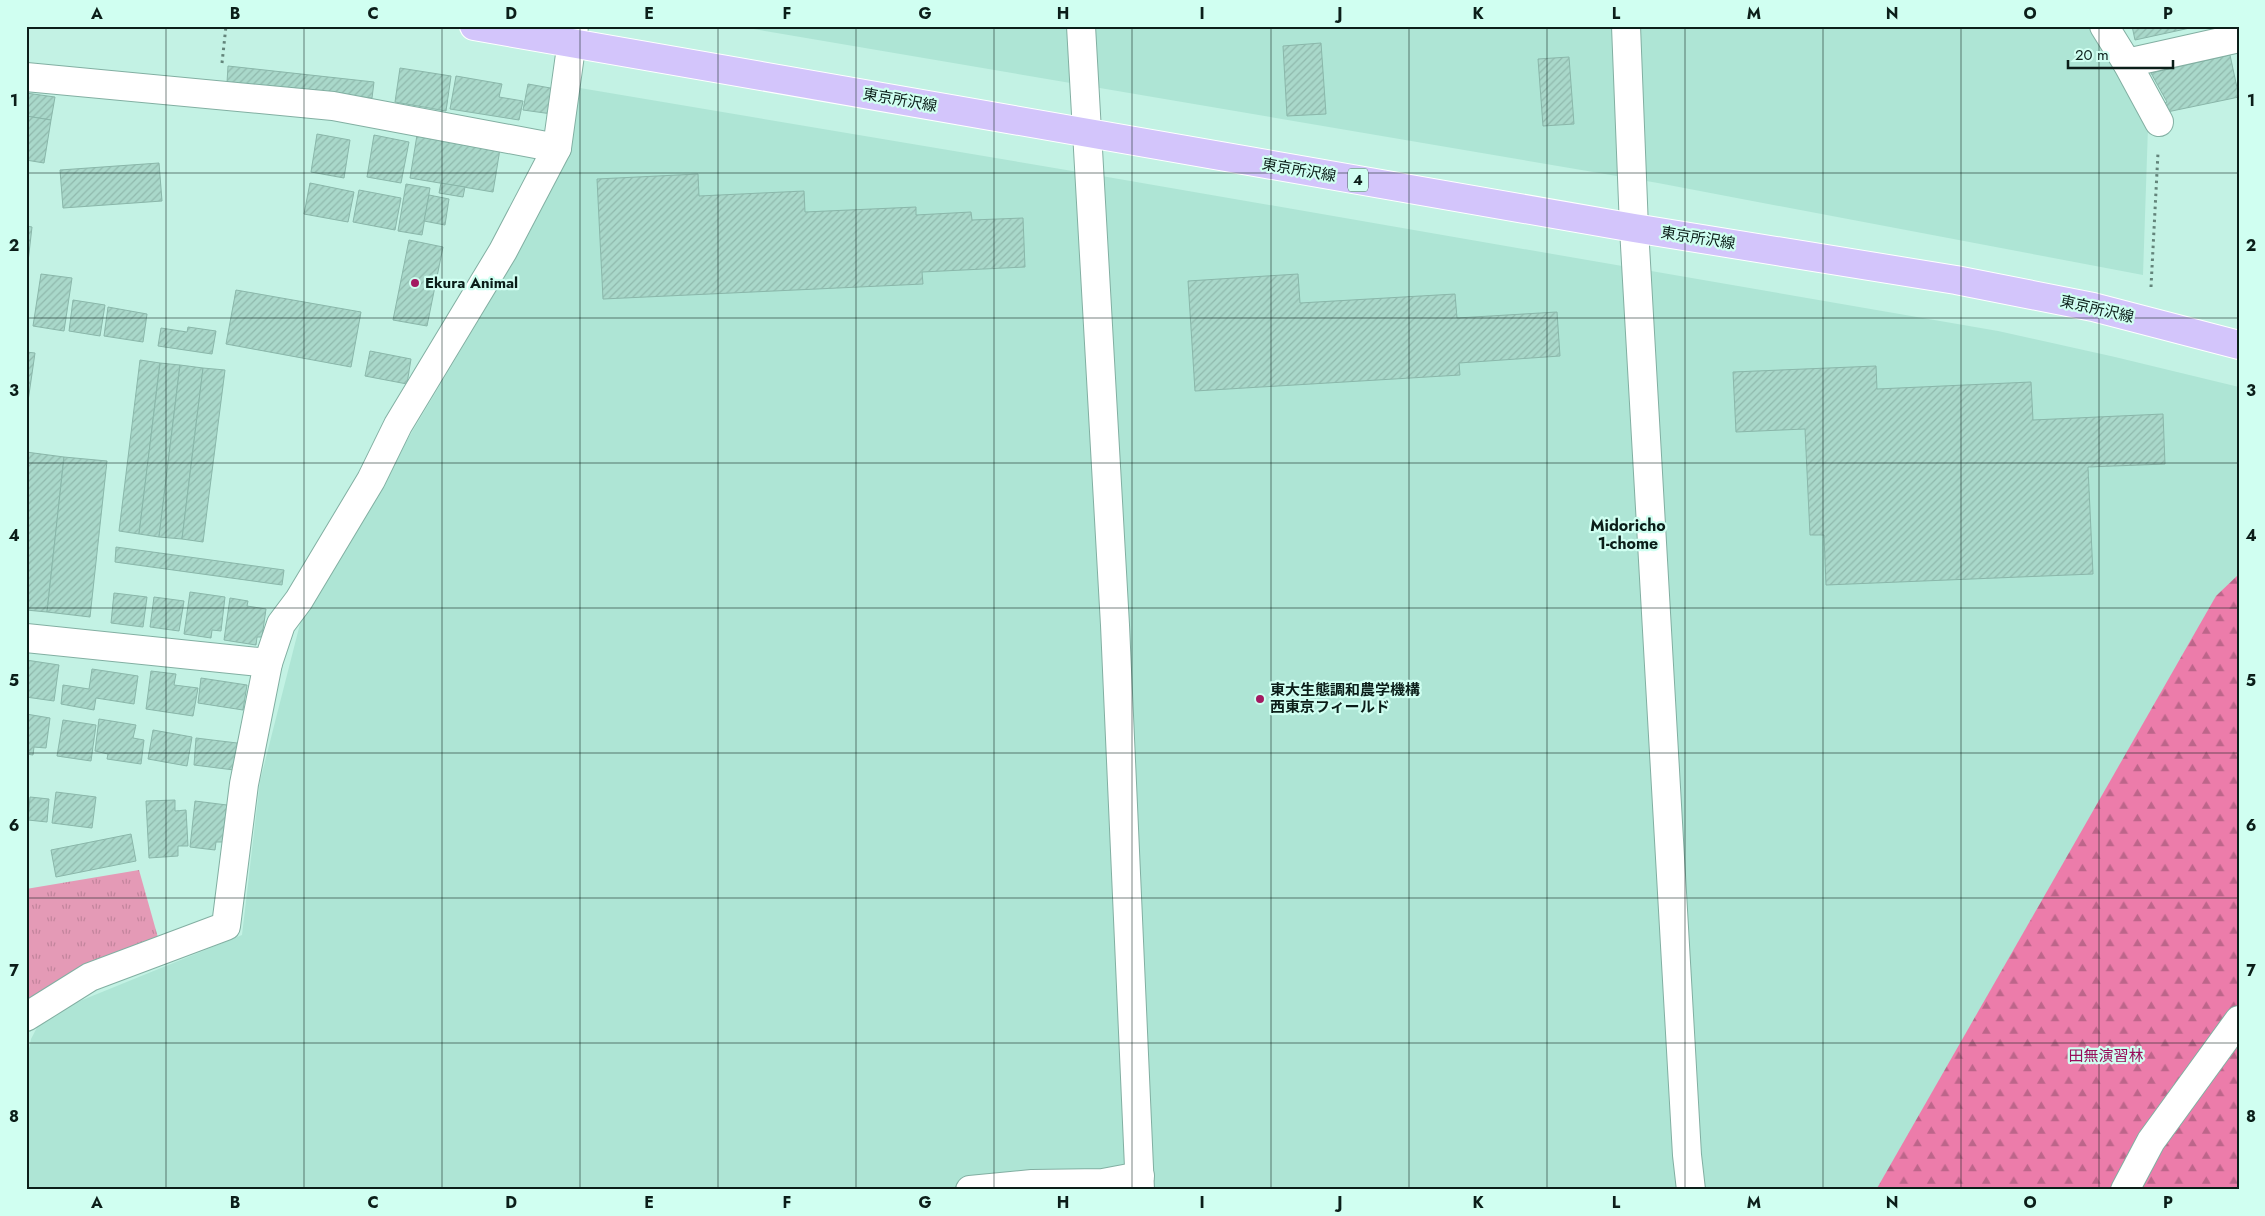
<svg xmlns="http://www.w3.org/2000/svg" width="2265" height="1216" font-family="Jost,'Noto Sans JP',sans-serif">
<style>
.built{fill:#aee5d5}
.grass{fill:url(#grass-tufts)}
.forest{fill:url(#forest-firs)}
.building{fill:url(#building-hatch);stroke:#8ab7aa}
.lines{fill:none;stroke-linecap:round;stroke-linejoin:round}
.minor-casing{stroke:#82afa2;stroke-width:30}
.major-casing{stroke:#fff;stroke-width:30}
.path{stroke:#63847a;stroke-width:3;stroke-dasharray:2.5 4;stroke-linecap:butt}
.minor{stroke:#fff;stroke-width:28}
.major{stroke:#d3c5fb;stroke-width:28}
.grid{fill:none;stroke:#0b1e19;stroke-width:1;stroke-opacity:0.55}
.poi-dot{fill:#a31961;stroke:#d0fff1;stroke-width:2}
.labels{text-anchor:middle;stroke-width:4.5;stroke-linejoin:round;paint-order:stroke}
.shield{fill:#d0fff1;stroke:#46625a;stroke-width:1}
.shield-label{font-size:14px;font-weight:bold;fill:#0b1e19}
.street-label{font-size:15px;fill:#0b1e19;stroke:#d0fff1}
.poi-label{font-size:15px;font-weight:bold;fill:#0b1e19;stroke:#d0fff1;text-anchor:start}
.park-label{font-size:15px;fill:#970c59;stroke:#d0fff1}
.neighbourhood-label{font-size:16px;font-weight:bold;fill:#0b1e19;stroke:#d0fff1}
.neatline{fill:none;stroke:#0b1e19;stroke-width:2}
.grid-label{font-size:16px;text-anchor:middle;font-weight:bold;fill:#0b1e19}
</style>
<defs>
<pattern id="grass-tufts" width="24" height="20" patternUnits="userSpaceOnUse" patternTransform="scale(1.25)"><rect width="24" height="20" fill="#e49ab6"/><path d="M3 7l-1-3M5 7V3M7 7l1-3M15 17l-1-3M17 17v-4M19 17l1-3" fill="none" stroke="#c2849c"/></pattern>
<pattern id="forest-firs" width="22" height="20" patternUnits="userSpaceOnUse" patternTransform="scale(1.25)"><rect width="22" height="20" fill="#ec7caa"/><path d="M5 1l3.5 6h-7zM16 11l3.5 6h-7z" fill="#bd658a"/></pattern>
<pattern id="building-hatch" width="6" height="6" patternUnits="userSpaceOnUse" patternTransform="scale(1.25)"><rect width="6" height="6" fill="#a9d8ca"/><path d="M-1 1l2-2M0 6l6-6M5 7l2-2" fill="none" stroke="#90b9ad"/></pattern>
</defs>
<rect width="100%" height="100%" fill="#c3f2e4"/>
<g class="built">
<path d="M736 26H2091L2148 127 2143 275 1658 183Z"/>
<path d="M580 88 1090 174 1998 331 2115 357 2239 387V1190H26V1063L31 1039 43 1016 242 935 260 781 302 616 514 261 570 150Z"/>
</g>
<path class="grass" d="M139 870 159 941 26 1005V889Z"/>
<path class="forest" d="M2239 574V1190H1876L2216 596Z"/>
<g class="building">
<path d="M2132 26H2199L2135 40Z"/>
<path d="M1321 43 1326 114 1287 116 1283 46Z"/>
<path d="M2230 55 2239 97 2167 112 2162 104 2167 102 2151 73Z"/>
<path d="M1569 57 1574 124 1543 126 1538 59Z"/>
<path d="M228 66 374 82 372 98 227 83Z"/>
<path d="M400 68 451 76 446 111 395 102Z"/>
<path d="M456 76 502 84 499 97 523 101 519 120 450 109Z"/>
<path d="M528 84 556 89 552 114 523 110Z"/>
<path d="M26 93 55 97 51 120 26 116Z"/>
<path d="M26 116 51 120 44 163 26 160Z"/>
<path d="M317 134 350 140 344 178 311 172Z"/>
<path d="M374 135 409 142 401 183 367 177Z"/>
<path d="M417 135 500 149 493 192 410 178Z"/>
<path d="M159 163 162 201 63 208 60 170Z"/>
<path d="M698 174 699 196 804 191 805 212 916 207V215L971 212 972 220 1023 218 1025 267 922 272 923 284 603 299 597 179Z"/>
<path d="M310 183 354 192 348 222 304 214Z"/>
<path d="M441 183 465 187 463 197 439 193Z"/>
<path d="M406 184 430 188 422 235 398 231Z"/>
<path d="M359 190 401 198 395 230 353 222Z"/>
<path d="M429 195 449 199 445 225 424 221Z"/>
<path d="M26 226 32 227 27 271H26Z"/>
<path d="M409 240 443 247 427 326 393 320Z"/>
<path d="M41 274 72 278 64 331 33 326Z"/>
<path d="M1298 274 1300 303 1455 294 1457 318 1557 312 1560 356 1459 363 1460 375 1195 391 1188 281Z"/>
<path d="M236 290 361 312 351 367 226 344Z"/>
<path d="M73 300 105 305 100 336 69 331Z"/>
<path d="M108 307 147 314 143 342 104 336Z"/>
<path d="M188 327 216 331 212 354 158 346 161 328 187 332Z"/>
<path d="M370 351 411 359 407 384 365 376Z"/>
<path d="M26 352 35 353 26 415Z"/>
<path d="M140 360 160 363 139 534 119 531Z"/>
<path d="M160 363 180 365 159 537 139 534Z"/>
<path d="M180 365 203 368 182 539 159 537Z"/>
<path d="M1876 366 1877 389 2031 382 2033 420 2163 414 2165 464 2088 467 2093 574 1826 585 1824 535H1810L1805 429 1736 432 1733 372Z"/>
<path d="M203 368 225 370 203 542 182 539Z"/>
<path d="M26 452 64 457 47 612 26 610Z"/>
<path d="M64 457 107 461 90 617 47 612Z"/>
<path d="M116 547 284 570 282 585 115 562Z"/>
<path d="M190 592 225 597 221 631 212 630 211 638 184 634Z"/>
<path d="M114 593 147 597 143 627 111 623Z"/>
<path d="M154 597 184 601 179 631 150 627Z"/>
<path d="M230 598 248 601 247 606 266 609 262 637H257L256 645 224 640Z"/>
<path d="M26 660 59 665 54 701 26 697Z"/>
<path d="M92 669 138 676 134 704 96 698 94 710 61 704 63 685 89 689Z"/>
<path d="M151 671 176 674 174 685 198 688 193 716 146 709Z"/>
<path d="M201 678 247 685 243 710 198 703Z"/>
<path d="M26 714 50 718 46 748 34 747 33 755 26 754Z"/>
<path d="M99 719 136 725 133 738 144 740 141 764 107 759 108 754 95 751Z"/>
<path d="M63 720 96 725 91 761 57 756Z"/>
<path d="M153 730 192 737 187 766 148 759Z"/>
<path d="M196 738 237 743 234 770 194 765Z"/>
<path d="M56 792 96 797 92 828 52 823Z"/>
<path d="M30 797 49 799 47 822 28 820Z"/>
<path d="M175 800V811L186 810 188 846H178V856L149 858 146 801Z"/>
<path d="M195 801 227 805 223 842H216L215 850 190 847Z"/>
<path d="M131 834 136 861 56 877 51 850Z"/>
</g>
<g class="lines">
<g class="minor-casing">
<g id="minor">
<path d="M1081 26 1115 625 1140 1190"/>
<path d="M1626 26 1634 228 1687 1155 1691 1190"/>
<path d="M2104 26 2127 63 2239 38"/>
<path d="M2127 63 2159 122"/>
<path d="M26 77 333 106 557 148"/>
<path d="M26 638 268 663"/>
<path d="M26 1017 90 977 226 926 244 784 268 663 281 624 299 600 371 480 398 425 503 251 557 148 574 26"/>
<path d="M970 1190 1032 1184 1103 1183 1140 1176"/>
<path d="M2125 1190 2151 1141 2239 1020"/>
</g>
</g>
<g class="major-casing">
<path id="major" d="M474 26 1634 228 1956 280 2093 307 2239 345"/>
</g>
<g class="path">
<path d="M222 63 226 26"/>
<path d="M2151 287 2158 153"/>
</g>
<use href="#minor" class="minor"/>
<use href="#major" class="major"/>
</g>
<path class="grid" d="M166 26V1190M304 26V1190M442 26V1190M580 26V1190M718 26V1190M856 26V1190M994 26V1190M1132 26V1190M1271 26V1190M1409 26V1190M1547 26V1190M1685 26V1190M1823 26V1190M1961 26V1190M2099 26V1190M26 173H2239M26 318H2239M26 463H2239M26 608H2239M26 753H2239M26 898H2239M26 1043H2239"/>
<g class="poi-dot">
<circle cx="415" cy="283" r="5"/>
<circle cx="1260" cy="699" r="5"/>
</g>
<g class="labels">
<rect class="shield" x="1348" y="168.5" width="20" height="23" rx="4"/>
<g class="shield-label">
<text x="1358" y="185">4</text>
</g>
<g class="street-label">
<text transform="translate(900 100) rotate(10)" y="5">東京所沢線</text>
<text transform="translate(1299 170) rotate(10)" y="5">東京所沢線</text>
<text transform="translate(1698 238) rotate(9)" y="5">東京所沢線</text>
<text transform="translate(2097 309) rotate(13)" y="5">東京所沢線</text>
</g>
<g class="poi-label">
<text x="425" y="288">Ekura Animal</text>
<text x="1270" y="695">東大生態調和農学機構<tspan x="1270" dy="17">西東京フィールド</tspan></text>
</g>
<g class="park-label">
<text x="2106" y="1061">田無演習林</text>
</g>
<g class="neighbourhood-label">
<text x="1628" y="531">Midoricho<tspan x="1628" dy="18">1-chome</tspan></text>
</g>
</g>
<rect width="2265" height="1216" fill="none" stroke="#d0fff1" stroke-width="55"/>
<path d="M2068 60v8h105v-8" fill="none" stroke="#0b1e19" stroke-width="2.5"/>
<text x="2075" y="60" font-size="15" fill="#0b1e19" stroke="#d0fff1" stroke-width="4" paint-order="stroke">20 m</text>
<rect x="28" y="28" width="2210" height="1160" class="neatline"/>
<g class="grid-label">
<text x="97" y="19">A</text>
<text x="235" y="19">B</text>
<text x="373" y="19">C</text>
<text x="511" y="19">D</text>
<text x="649" y="19">E</text>
<text x="787" y="19">F</text>
<text x="925" y="19">G</text>
<text x="1063" y="19">H</text>
<text x="1202" y="19">I</text>
<text x="1340" y="19">J</text>
<text x="1478" y="19">K</text>
<text x="1616" y="19">L</text>
<text x="1754" y="19">M</text>
<text x="1892" y="19">N</text>
<text x="2030" y="19">O</text>
<text x="2168" y="19">P</text>
<text x="14" y="106">1</text>
<text x="2251" y="106">1</text>
<text x="14" y="251">2</text>
<text x="2251" y="251">2</text>
<text x="14" y="396">3</text>
<text x="2251" y="396">3</text>
<text x="14" y="541">4</text>
<text x="2251" y="541">4</text>
<text x="14" y="686">5</text>
<text x="2251" y="686">5</text>
<text x="14" y="831">6</text>
<text x="2251" y="831">6</text>
<text x="14" y="976">7</text>
<text x="2251" y="976">7</text>
<text x="14" y="1122">8</text>
<text x="2251" y="1122">8</text>
<text x="97" y="1208">A</text>
<text x="235" y="1208">B</text>
<text x="373" y="1208">C</text>
<text x="511" y="1208">D</text>
<text x="649" y="1208">E</text>
<text x="787" y="1208">F</text>
<text x="925" y="1208">G</text>
<text x="1063" y="1208">H</text>
<text x="1202" y="1208">I</text>
<text x="1340" y="1208">J</text>
<text x="1478" y="1208">K</text>
<text x="1616" y="1208">L</text>
<text x="1754" y="1208">M</text>
<text x="1892" y="1208">N</text>
<text x="2030" y="1208">O</text>
<text x="2168" y="1208">P</text>
</g>
</svg>
